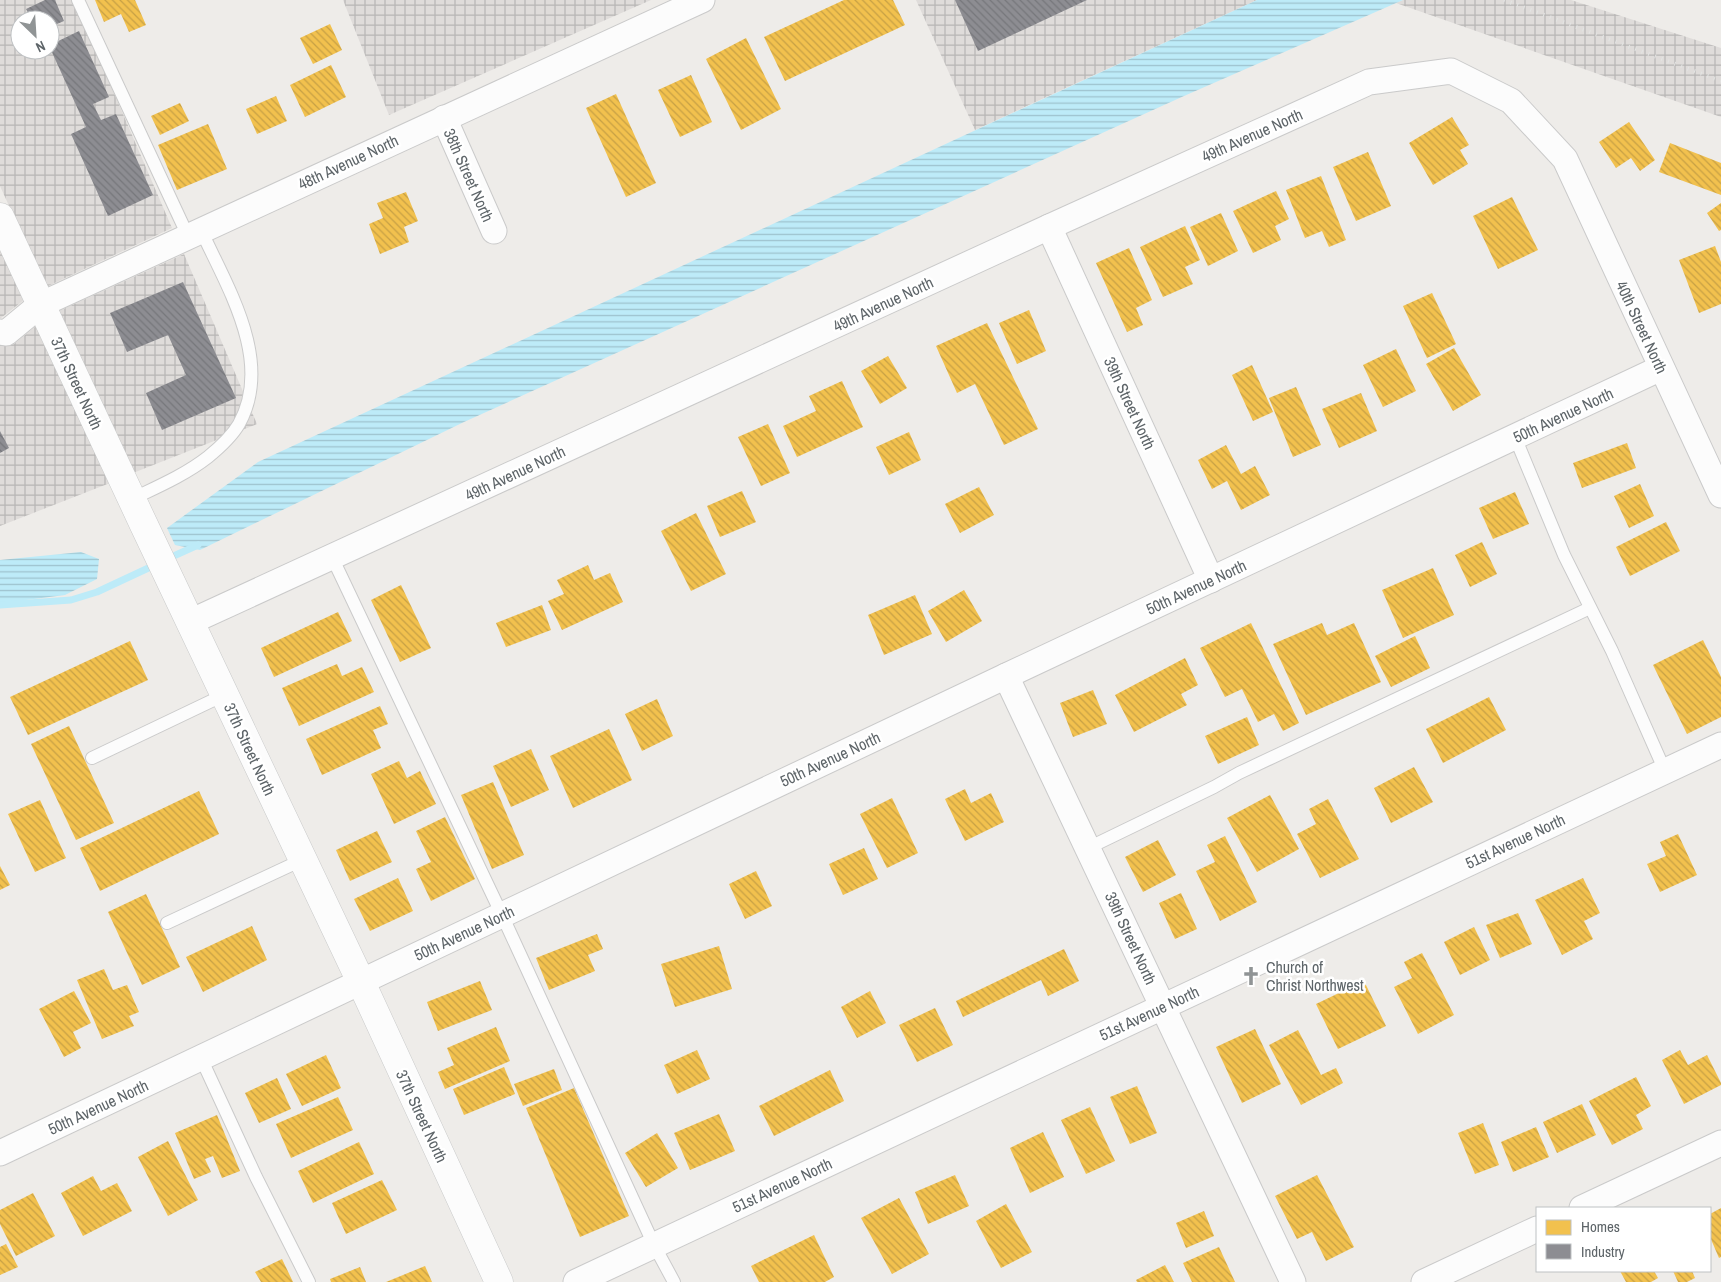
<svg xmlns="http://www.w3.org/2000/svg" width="1721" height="1282" font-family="'Archivo Narrow',sans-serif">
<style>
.industrial{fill:url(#industrial-grid);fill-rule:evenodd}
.water{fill:url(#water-rules)}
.homes{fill:url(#homes-back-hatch)}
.industry{fill:url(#industry-back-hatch)}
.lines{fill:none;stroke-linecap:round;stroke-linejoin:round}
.stream{stroke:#bdebf8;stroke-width:7}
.lane-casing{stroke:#cacaca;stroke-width:14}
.street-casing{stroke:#cacaca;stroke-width:27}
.secondary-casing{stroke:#c9caca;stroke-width:29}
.lane{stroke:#fcfcfc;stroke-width:12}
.street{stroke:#fcfcfc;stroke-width:25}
.secondary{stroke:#fcfcfc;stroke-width:28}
.rail{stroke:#e3e4e3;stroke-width:4;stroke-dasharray:1 6;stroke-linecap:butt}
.labels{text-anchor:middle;stroke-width:5;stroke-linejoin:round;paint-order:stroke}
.street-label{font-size:16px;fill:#5d6468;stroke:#fff}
.poi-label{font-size:16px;fill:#5d6468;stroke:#fff;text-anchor:start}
</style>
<defs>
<pattern id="industrial-grid" width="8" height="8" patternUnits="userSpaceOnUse" patternTransform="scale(1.25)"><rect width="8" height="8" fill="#dfdcda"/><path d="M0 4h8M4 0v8" fill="none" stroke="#b8b6b5"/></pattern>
<pattern id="water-rules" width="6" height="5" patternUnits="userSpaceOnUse" patternTransform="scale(1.25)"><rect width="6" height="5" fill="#bdebf8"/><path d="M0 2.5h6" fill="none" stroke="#9dc2cd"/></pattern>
<pattern id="homes-back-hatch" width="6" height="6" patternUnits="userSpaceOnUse" patternTransform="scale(1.25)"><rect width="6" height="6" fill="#f2c14e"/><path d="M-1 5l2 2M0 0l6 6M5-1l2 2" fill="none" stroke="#c7a045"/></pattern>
<pattern id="industry-back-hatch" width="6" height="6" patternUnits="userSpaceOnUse" patternTransform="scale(1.25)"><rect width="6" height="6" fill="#8d8d92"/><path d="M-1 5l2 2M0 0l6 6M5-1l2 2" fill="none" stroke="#76777b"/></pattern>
</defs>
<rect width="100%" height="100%" fill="#eeece9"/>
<g class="industrial">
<path d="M0 0H74L172 228 46 287 0 186ZM20 20H50V50H20Z"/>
<path d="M343 0H651L389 115Z"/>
<path d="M916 0H1257L975 130Z"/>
<path d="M1403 0H1571L1721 48V117L1396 3Z"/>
<path d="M0 247 24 300 1 318H0Z"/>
<path d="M184 254 257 424 133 473 57 312Z"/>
<path d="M36 326 110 483 0 526V345L5 346 14 344Z"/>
</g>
<g class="water">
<path d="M1257 0H1403L1184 96 464 422 200 550 175 545 167 528 258 462Z"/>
<path d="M81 552 99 559 97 579 65 595 18 601 0 606V560Z"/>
</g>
<g class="homes">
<path d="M95 0H135L146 25 129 32 121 14 104 22Z"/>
<path d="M844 0H893L905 25 785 81 764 37Z"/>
<path d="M330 24 342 50 313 64 300 38Z"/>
<path d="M746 38 781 109 741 130 706 59Z"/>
<path d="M331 65 346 97 305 117 290 85Z"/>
<path d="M691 75 712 122 680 137 658 90Z"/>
<path d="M616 94 656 183 626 197 586 108Z"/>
<path d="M276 96 287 121 257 134 246 109Z"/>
<path d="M180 103 189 121 160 135 151 116Z"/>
<path d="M1452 117 1469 145 1460 150 1468 164 1433 185 1409 143Z"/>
<path d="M1629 122 1655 160 1640 171 1631 158 1616 168 1599 142Z"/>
<path d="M208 124 227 169 177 190 158 145Z"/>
<path d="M1670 143 1721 163V195L1659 172Z"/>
<path d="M1368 152 1391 206 1356 221 1333 167Z"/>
<path d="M1321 176 1346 240 1329 247 1322 231 1305 238 1286 190Z"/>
<path d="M1276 191 1289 219 1275 226 1281 240 1253 253 1233 211Z"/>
<path d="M406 192 418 221 404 227 409 242 380 254 369 224 383 218 377 203Z"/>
<path d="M1512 197 1538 250 1498 269 1473 216Z"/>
<path d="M1721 203V230L1719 231 1707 213Z"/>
<path d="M1221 213 1238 251 1208 266 1190 227Z"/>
<path d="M1185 226 1200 260 1185 267 1193 284 1163 297 1140 247Z"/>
<path d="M1715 246 1721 262V304L1699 313 1679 260Z"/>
<path d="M1129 248 1152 300 1136 308 1143 325 1127 332 1096 263Z"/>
<path d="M1432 293 1456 344 1427 358 1403 306Z"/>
<path d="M1029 310 1046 351 1017 364 999 323Z"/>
<path d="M987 323 1038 429 1004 445 975 384 957 393 936 346Z"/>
<path d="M1454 348 1481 395 1453 411 1426 364Z"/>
<path d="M1396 349 1416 391 1383 407 1363 365Z"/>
<path d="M888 356 907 388 880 404 861 371Z"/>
<path d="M1252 365 1273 412 1253 421 1232 375Z"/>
<path d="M842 381 863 427 797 457 783 426 816 411 809 396Z"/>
<path d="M1296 387 1321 445 1293 457 1269 398Z"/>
<path d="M1361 393 1377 431 1339 448 1322 409Z"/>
<path d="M768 424 790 473 761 486 738 437Z"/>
<path d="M909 432 921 460 889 475 876 447Z"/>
<path d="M1627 443 1636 468 1582 488 1573 463Z"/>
<path d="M1226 445 1241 474 1255 466 1270 495 1241 510 1227 481 1212 489 1198 460Z"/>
<path d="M1640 484 1654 516 1629 528 1614 496Z"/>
<path d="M979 487 994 515 960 533 945 504Z"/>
<path d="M742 491 756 522 720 537 707 506Z"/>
<path d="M1515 492 1529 524 1493 539 1479 508Z"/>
<path d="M696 513 726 574 691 591 661 531Z"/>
<path d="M1666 522 1680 551 1630 576 1616 547Z"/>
<path d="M1482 542 1497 574 1470 587 1455 555Z"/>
<path d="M588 565 594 580 610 573 623 602 562 630 548 601 564 594 557 580Z"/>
<path d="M1433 568 1454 615 1403 638 1382 590Z"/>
<path d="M401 585 431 648 400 662 371 600Z"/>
<path d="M964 590 982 621 946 642 928 611Z"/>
<path d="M915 595 932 634 884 655 868 615Z"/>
<path d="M542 605 551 630 506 647 496 623Z"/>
<path d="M338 612 352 641 274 677 261 648Z"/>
<path d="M1251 623 1299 723 1283 731 1274 714 1258 722 1242 689 1225 697 1200 648Z"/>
<path d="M1322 623 1327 635 1354 623 1381 682 1306 715 1273 644Z"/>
<path d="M1415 636 1430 668 1391 687 1375 656Z"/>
<path d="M1703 640 1721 677V717L1687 734 1653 665Z"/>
<path d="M130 641 148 680 28 735 10 697Z"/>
<path d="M1185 658 1198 685 1181 694 1187 705 1134 732 1115 695Z"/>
<path d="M337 664 342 676 362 667 374 692 299 726 282 688Z"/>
<path d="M1093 690 1107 724 1073 737 1060 703Z"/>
<path d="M1489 697 1506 730 1443 763 1426 729Z"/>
<path d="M657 699 673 736 642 751 625 714Z"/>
<path d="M380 706 388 724 373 730 381 748 322 775 306 739Z"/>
<path d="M1247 717 1259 745 1218 764 1205 736Z"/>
<path d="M69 726 114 823 76 840 31 744Z"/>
<path d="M609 729 632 780 573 808 550 756Z"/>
<path d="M531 749 549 790 511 807 493 766Z"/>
<path d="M399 761 407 778 420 771 436 804 394 824 371 774Z"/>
<path d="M1414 767 1433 802 1391 823 1374 788Z"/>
<path d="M493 782 524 855 492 869 461 795Z"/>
<path d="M965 789 971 803 991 793 1004 822 965 841 945 799Z"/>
<path d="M199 791 219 834 100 891 80 848Z"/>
<path d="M1270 795 1299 849 1257 872 1227 818Z"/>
<path d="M892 798 918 853 887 868 860 814Z"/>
<path d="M1328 799 1359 859 1320 878 1297 834 1316 824 1309 809Z"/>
<path d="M40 800 66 858 35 872 8 814Z"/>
<path d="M445 817 475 879 431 901 416 869 431 862 416 831Z"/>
<path d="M377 831 392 862 350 881 336 850Z"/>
<path d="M1678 834 1697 875 1660 892 1647 864 1666 856 1660 842Z"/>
<path d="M1225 836 1257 902 1220 921 1196 871 1215 862 1207 845Z"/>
<path d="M1158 840 1176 875 1143 892 1125 857Z"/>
<path d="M864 848 878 879 843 895 829 864Z"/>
<path d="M0 866 10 885 0 890Z"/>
<path d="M756 871 772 906 745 919 729 884Z"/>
<path d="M398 878 413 911 370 931 354 899Z"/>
<path d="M1583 878 1600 913 1584 921 1593 939 1562 955 1535 900Z"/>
<path d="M1181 893 1197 929 1175 939 1159 903Z"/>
<path d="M146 894 180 967 142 985 108 912Z"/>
<path d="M1518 913 1532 944 1500 958 1486 925Z"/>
<path d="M252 926 267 960 203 992 186 957Z"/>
<path d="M1474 927 1490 960 1460 975 1444 942Z"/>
<path d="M597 934 603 949 588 955 595 971 549 990 536 958Z"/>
<path d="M719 946 732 989 675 1007 661 964Z"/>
<path d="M1064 949 1079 981 1048 996 1041 980 963 1017 956 1001Z"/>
<path d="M1422 953 1454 1015 1418 1034 1394 987 1412 978 1404 962Z"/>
<path d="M104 969 113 990 127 985 139 1012 129 1016 134 1026 102 1039 77 980Z"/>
<path d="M480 981 492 1010 438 1031 427 1002Z"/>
<path d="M1364 981 1386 1026 1338 1049 1316 1004Z"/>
<path d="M74 991 91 1023 73 1032 81 1048 64 1057 39 1009Z"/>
<path d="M870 991 886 1023 857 1038 841 1007Z"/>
<path d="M935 1008 953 1045 917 1062 899 1025Z"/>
<path d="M496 1027 510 1061 445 1089 438 1072 454 1065 447 1048Z"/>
<path d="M1255 1029 1281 1084 1242 1103 1216 1047Z"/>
<path d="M1298 1030 1321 1075 1336 1068 1343 1083 1301 1105 1269 1045Z"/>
<path d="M697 1050 710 1079 677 1094 664 1065Z"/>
<path d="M1680 1050 1688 1065 1707 1055 1721 1083V1085L1684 1104 1662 1060Z"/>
<path d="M326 1055 341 1088 302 1106 286 1074Z"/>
<path d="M504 1067 515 1094 464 1115 453 1089Z"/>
<path d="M554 1069 562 1090 523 1106 514 1084Z"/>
<path d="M830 1070 844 1101 774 1136 759 1106Z"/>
<path d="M1636 1077 1651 1106 1636 1115 1643 1129 1612 1145 1589 1101Z"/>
<path d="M277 1078 291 1109 259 1123 245 1093Z"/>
<path d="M1137 1086 1157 1133 1130 1144 1110 1097Z"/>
<path d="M574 1088 629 1216 580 1237 526 1108Z"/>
<path d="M338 1097 353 1130 291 1158 276 1124Z"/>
<path d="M1582 1104 1596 1135 1557 1153 1543 1122Z"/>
<path d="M1090 1107 1115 1161 1086 1174 1061 1120Z"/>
<path d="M719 1114 735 1151 690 1170 674 1133Z"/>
<path d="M217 1115 240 1171 222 1178 213 1156 205 1159 211 1172 194 1179 175 1133Z"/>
<path d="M1483 1123 1499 1165 1475 1174 1458 1133Z"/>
<path d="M1536 1127 1549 1157 1513 1172 1501 1142Z"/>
<path d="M1043 1132 1064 1177 1030 1193 1010 1148Z"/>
<path d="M657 1133 678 1168 646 1187 625 1153Z"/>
<path d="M168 1141 198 1200 168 1216 138 1157Z"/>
<path d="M359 1142 374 1174 313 1203 298 1171Z"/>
<path d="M955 1175 969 1206 928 1224 915 1192Z"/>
<path d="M1317 1175 1354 1247 1326 1261 1312 1232 1297 1239 1275 1196Z"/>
<path d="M93 1176 101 1191 117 1183 132 1211 83 1236 61 1193Z"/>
<path d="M382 1180 397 1210 346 1234 332 1203Z"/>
<path d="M33 1193 55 1236 16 1256 0 1224V1210Z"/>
<path d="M899 1198 929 1254 892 1274 861 1218Z"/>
<path d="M1006 1204 1032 1252 1001 1268 976 1221Z"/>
<path d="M1721 1208V1257L1719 1258 1710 1237V1214Z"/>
<path d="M1204 1211 1214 1236 1186 1248 1176 1223Z"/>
<path d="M814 1235 834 1277 825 1282H759L751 1266Z"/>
<path d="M6 1244 18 1267 0 1275V1247Z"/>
<path d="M1219 1247 1235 1282H1192L1183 1263Z"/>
<path d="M282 1259 293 1282H261L255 1272Z"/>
<path d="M1165 1265 1174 1282H1137L1136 1280Z"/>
<path d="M425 1266 432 1282H386Z"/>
<path d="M360 1267 366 1282H331L330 1279Z"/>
<path d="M1620 1271H1654L1658 1278 1651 1282H1626Z"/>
<path d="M1673 1271H1692L1695 1278 1687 1282H1678Z"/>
</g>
<g class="industry">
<path d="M45 0H55L64 21 50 27V20H32L26 9Z"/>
<path d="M955 0H1087L978 51Z"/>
<path d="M79 31 109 97 93 104 101 120 116 114 153 195 108 216 71 134 86 127 50 48V45Z"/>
<path d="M183 282 236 398 162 430 146 393 186 375 168 335 127 352 110 313Z"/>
<path d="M0 431 9 448 0 453Z"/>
</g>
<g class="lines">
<g class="stream">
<path d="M167 559 198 545"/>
<path d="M0 605 71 600 97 592 157 564"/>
</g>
<g class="lane-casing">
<g id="lane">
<path d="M78 0 188 236"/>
<path d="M1515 437 1564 555 1612 651 1665 771"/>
<path d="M132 499C157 487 185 475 208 457 219 448 232 436 239 424 274 361 227 287 201 230"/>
<path d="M332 557 502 915 654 1245 674 1282"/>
<path d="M92 758 224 695"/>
<path d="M1088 848 1214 787 1239 773 1590 608"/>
<path d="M167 923 302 860"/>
<path d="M201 1058 256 1177 309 1282"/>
</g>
</g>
<g class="street-casing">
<g id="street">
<path d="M444 118 494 231"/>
<path d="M1049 227 1211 580"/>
<path d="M0 332 6 333 40 305 702 0"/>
<path d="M190 622 1049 227 1369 82 1451 71 1511 101 1565 159 1721 495"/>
<path d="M1006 676 1293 1282"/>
<path d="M0 1153 1006 676 1661 368"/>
<path d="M1582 1208 1721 1143"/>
<path d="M576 1282 1721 745"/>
<path d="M1424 1282 1537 1229"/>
</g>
</g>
<g class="secondary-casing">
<path id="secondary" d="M0 217 143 523 361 982 499 1282"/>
</g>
<use href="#lane" class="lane"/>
<use href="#street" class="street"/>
<use href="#secondary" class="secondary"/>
<path class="rail" d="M1504 0 1721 81"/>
</g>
<defs>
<g id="church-bare" transform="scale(1.5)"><path d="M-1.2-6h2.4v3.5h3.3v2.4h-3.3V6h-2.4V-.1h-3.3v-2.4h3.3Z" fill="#909495" stroke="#fff" stroke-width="2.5" paint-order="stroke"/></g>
</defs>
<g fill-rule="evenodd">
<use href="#church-bare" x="1251" y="976"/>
</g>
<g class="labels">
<g class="street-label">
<text transform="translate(1252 135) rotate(-24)" y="6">49th Avenue North</text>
<text transform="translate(348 162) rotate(-25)" y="6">48th Avenue North</text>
<text transform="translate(469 175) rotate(66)" y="6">38th Street North</text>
<text transform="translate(883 304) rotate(-25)" y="6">49th Avenue North</text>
<text transform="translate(1642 327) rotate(65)" y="6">40th Street North</text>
<text transform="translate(77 383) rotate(65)" y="6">37th Street North</text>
<text transform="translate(1130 403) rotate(65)" y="6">39th Street North</text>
<text transform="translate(1563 415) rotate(-25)" y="6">50th Avenue North</text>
<text transform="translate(515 473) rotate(-25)" y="6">49th Avenue North</text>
<text transform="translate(1196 587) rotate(-25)" y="6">50th Avenue North</text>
<text transform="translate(250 749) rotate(65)" y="6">37th Street North</text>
<text transform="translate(830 759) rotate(-25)" y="6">50th Avenue North</text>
<text transform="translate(1515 841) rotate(-25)" y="6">51st Avenue North</text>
<text transform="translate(464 933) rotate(-25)" y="6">50th Avenue North</text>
<text transform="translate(1131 938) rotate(65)" y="6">39th Street North</text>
<text transform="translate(1149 1013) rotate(-25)" y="6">51st Avenue North</text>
<text transform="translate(98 1107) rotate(-25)" y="6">50th Avenue North</text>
<text transform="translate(422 1116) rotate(65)" y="6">37th Street North</text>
<text transform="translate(782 1185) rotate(-25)" y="6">51st Avenue North</text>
</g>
<g class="poi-label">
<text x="1266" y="973">Church of<tspan x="1266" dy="18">Christ Northwest</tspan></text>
</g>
</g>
<rect x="1536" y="1207" width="175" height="65" fill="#ffffff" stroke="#bec1c3"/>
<rect x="1546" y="1220" width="25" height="15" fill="#f2c14e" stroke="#bec1c3"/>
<text x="1581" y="1232" font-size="15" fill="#5d6468">Homes</text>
<rect x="1546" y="1244" width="25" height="15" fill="#8d8d92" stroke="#bec1c3"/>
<text x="1581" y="1257" font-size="15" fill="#5d6468">Industry</text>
<g transform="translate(35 35) rotate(155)"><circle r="24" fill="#ffffff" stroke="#bec1c3"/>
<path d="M0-4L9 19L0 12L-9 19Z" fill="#909495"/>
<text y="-8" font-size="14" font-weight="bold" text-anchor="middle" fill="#5d6468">N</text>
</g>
</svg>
